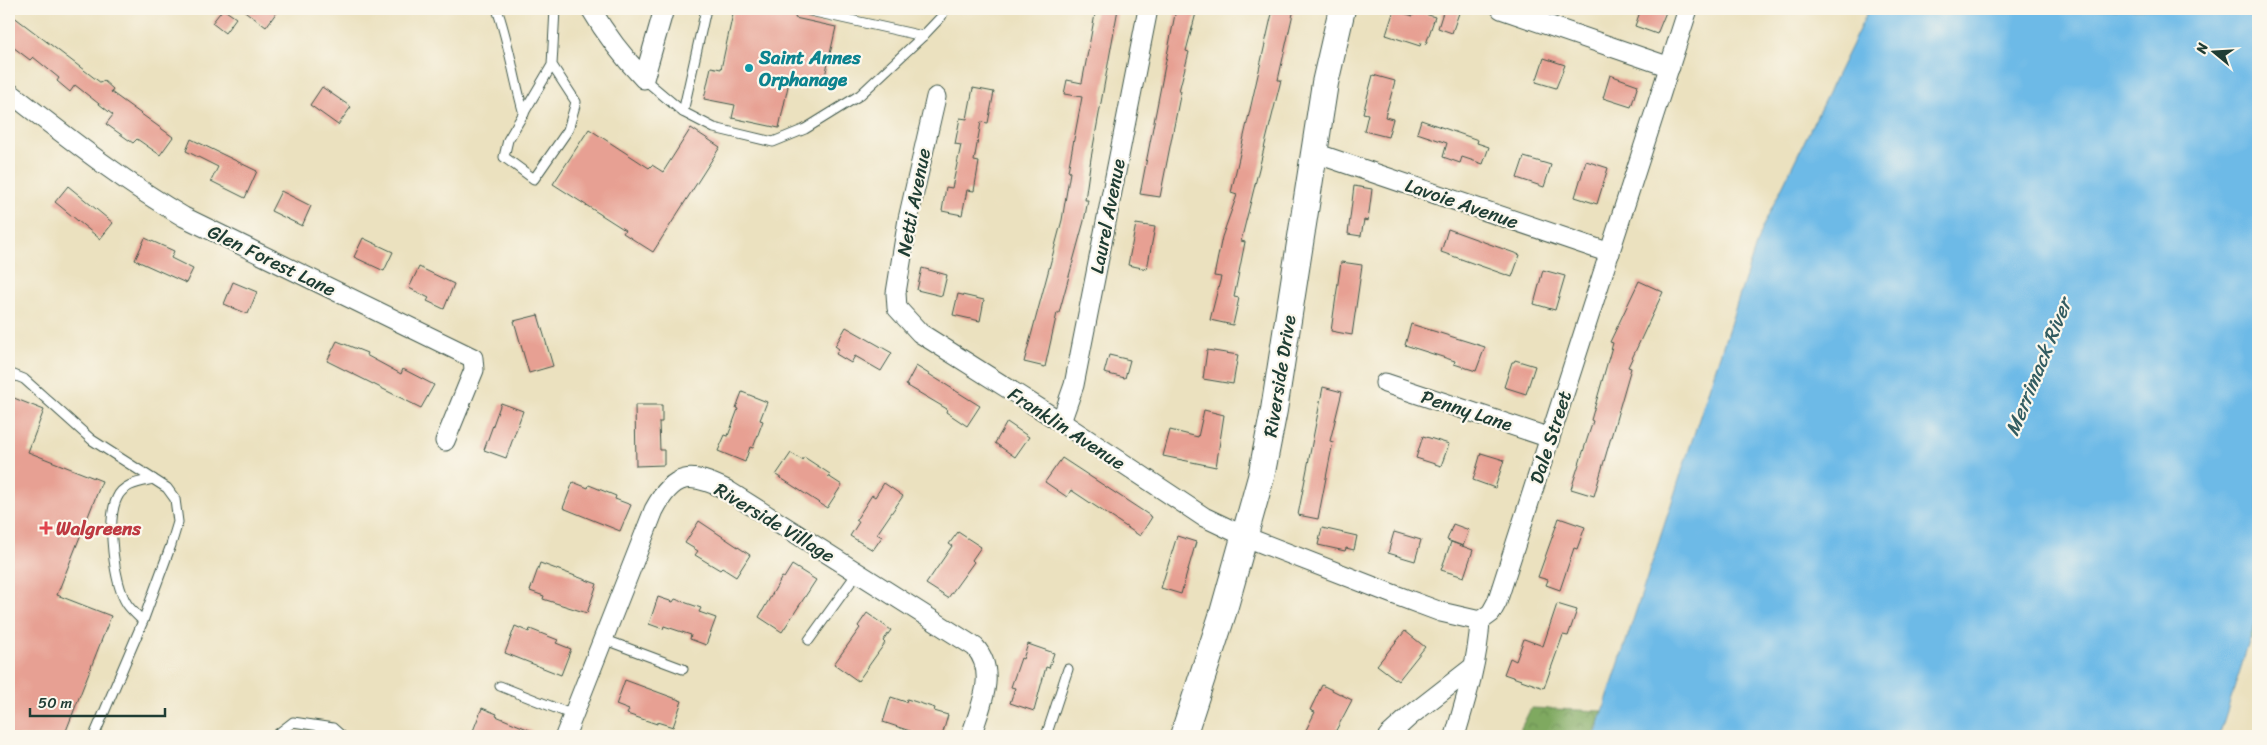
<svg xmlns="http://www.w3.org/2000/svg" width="2267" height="745" font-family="Sriracha,sans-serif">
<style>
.forest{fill:url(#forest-crowns);stroke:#4f734a}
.park{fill:url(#park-dots);stroke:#5f8050}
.water{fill:#6dbae7;stroke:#467c8e}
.building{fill:#e7a093}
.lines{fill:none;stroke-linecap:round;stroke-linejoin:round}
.lane-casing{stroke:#3e5649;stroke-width:11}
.street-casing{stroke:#3e5649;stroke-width:21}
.secondary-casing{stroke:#3e5649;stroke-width:28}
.lane{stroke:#fff;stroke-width:9}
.street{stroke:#fff;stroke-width:19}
.secondary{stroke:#fff;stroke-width:26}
.culture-dot{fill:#0f9aa8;stroke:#fbf7ec;stroke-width:2}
.health-dot{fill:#e0444e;stroke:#fbf7ec;stroke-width:2}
.labels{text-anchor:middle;stroke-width:4.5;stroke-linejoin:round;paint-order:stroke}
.culture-label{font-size:19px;font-weight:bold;fill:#0d838f;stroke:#fbf7ec;text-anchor:start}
.street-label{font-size:19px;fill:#1f3d34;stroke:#fbf7ec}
.health-label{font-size:19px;font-weight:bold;fill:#be3a42;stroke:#fbf7ec;text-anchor:start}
.water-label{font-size:20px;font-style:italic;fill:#325c61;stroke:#fbf7ec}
</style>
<defs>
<pattern id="forest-crowns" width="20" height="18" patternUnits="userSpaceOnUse" patternTransform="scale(1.25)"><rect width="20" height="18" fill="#7fa960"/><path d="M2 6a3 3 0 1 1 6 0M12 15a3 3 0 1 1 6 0" fill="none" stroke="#678b50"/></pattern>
<pattern id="park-dots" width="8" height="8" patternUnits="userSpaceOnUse" patternTransform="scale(1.25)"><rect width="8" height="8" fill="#9fc36d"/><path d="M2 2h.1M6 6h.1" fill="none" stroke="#81a05a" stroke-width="1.8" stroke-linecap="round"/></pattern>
</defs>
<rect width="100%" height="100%" fill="#fbf7ec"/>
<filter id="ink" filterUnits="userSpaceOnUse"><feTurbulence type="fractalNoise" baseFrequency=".02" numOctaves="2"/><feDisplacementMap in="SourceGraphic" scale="10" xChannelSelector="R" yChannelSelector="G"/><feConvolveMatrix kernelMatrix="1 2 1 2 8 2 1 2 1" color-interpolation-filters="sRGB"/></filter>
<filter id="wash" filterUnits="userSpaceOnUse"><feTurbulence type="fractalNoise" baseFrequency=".0096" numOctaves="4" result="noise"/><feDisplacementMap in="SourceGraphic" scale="20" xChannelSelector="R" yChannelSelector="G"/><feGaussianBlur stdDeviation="1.12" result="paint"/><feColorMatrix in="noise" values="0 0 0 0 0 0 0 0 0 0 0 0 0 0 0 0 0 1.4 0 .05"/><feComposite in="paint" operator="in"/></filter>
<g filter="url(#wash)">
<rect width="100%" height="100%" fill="#ebe1bf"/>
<path class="forest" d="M1531 708 1603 711 1593 736H1517Z"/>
<path class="park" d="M2258 614V641L2250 638Z"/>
<path class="water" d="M1869 9H2258V614L2219 736H1595L1761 230Z"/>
<g id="blocks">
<g class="building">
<path d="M223 9 236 18 225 33 212 23Z"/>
<path d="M242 9H279L266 27Z"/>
<path d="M734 9H797L795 18 836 27 823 85 790 77 779 128 732 118 735 105 704 99 711 67 721 69Z"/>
<path d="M1096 9H1118L1091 158 1085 200H1088L1084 221 1059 313H1057L1045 367 1024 362 1062 220 1070 172 1068 171 1082 97 1064 94 1067 80 1082 83Z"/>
<path d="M1176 9 1196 13 1186 51 1189 52 1179 91H1181L1160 197 1140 194Z"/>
<path d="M1273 9H1294L1278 80H1281L1241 241 1245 242 1234 297 1239 298 1233 325 1210 320 1221 277 1214 276 1222 237 1237 195 1231 193Z"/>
<path d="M1444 9 1459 13 1452 33 1438 28Z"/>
<path d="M1641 9H1658L1666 12 1657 34 1635 26Z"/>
<path d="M1394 10 1413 16 1415 11 1435 17 1426 44 1421 43 1420 46 1386 35Z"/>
<path d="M9 13 101 83 103 80 113 89 111 92 173 137 160 155 137 139 133 143 106 124 113 115 75 85 70 92 57 81 59 78 33 57 30 60 9 44Z"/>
<path d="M1544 58 1565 65 1556 88 1536 82Z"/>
<path d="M1373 75 1395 81 1385 117 1393 119 1388 137 1364 131 1368 114 1363 113Z"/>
<path d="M1610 75 1638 85 1631 107 1603 98Z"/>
<path d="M322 87 351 107 338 125 310 105Z"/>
<path d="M973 88 994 92 988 123 981 122 974 161 979 162 974 191 967 190 962 215 942 211 946 187 952 188 961 145 955 144 960 118 967 119Z"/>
<path d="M1421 120 1478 140 1477 143 1489 147 1483 164 1462 157 1460 163 1443 157 1447 143 1417 133Z"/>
<path d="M691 128 720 147 653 252 623 233 625 230 553 184 589 129 649 168 652 165 663 172Z"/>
<path d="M191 139 257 171 245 198 211 181 218 167 186 151Z"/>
<path d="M1524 157 1551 165 1544 187 1517 178Z"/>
<path d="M1586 161 1608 168 1597 204 1575 197Z"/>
<path d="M68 186 113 223 100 239 55 202Z"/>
<path d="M1354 186 1372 189 1368 221 1364 220 1361 236 1348 234Z"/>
<path d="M281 191 311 206 302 226 271 211Z"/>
<path d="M1136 224 1155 227 1147 269 1128 265Z"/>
<path d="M1448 229 1520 255 1512 277 1441 252Z"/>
<path d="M145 238 174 251 171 258 193 269 186 283 135 260Z"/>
<path d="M363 238 393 252 384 271 354 257Z"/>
<path d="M1341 262 1362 265 1352 335 1331 331Z"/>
<path d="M419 267 454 284 444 309 427 301 429 298 409 288Z"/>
<path d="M922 268 947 275 942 296 917 290Z"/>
<path d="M1543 270 1565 276 1555 310 1534 304Z"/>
<path d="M1639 281 1663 292 1628 367 1631 368 1594 496 1571 489 1593 421 1591 420 1613 343 1610 342Z"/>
<path d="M233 282 257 292 248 314 224 304Z"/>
<path d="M958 294 984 300 980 321 953 315Z"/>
<path d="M538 315 553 366 529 373 514 321Z"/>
<path d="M1411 324 1485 347 1476 371 1454 364 1455 361 1405 345Z"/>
<path d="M846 327 892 353 881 371 855 356 851 363 836 354 839 349 835 346Z"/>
<path d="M337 341 367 353 366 355 401 374 403 369 434 385 421 408 327 361Z"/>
<path d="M1207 350 1238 355 1233 384 1203 379Z"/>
<path d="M1109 355 1130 360 1125 378 1104 373Z"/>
<path d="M1515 360 1535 366 1526 394 1504 387 1512 362H1514Z"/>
<path d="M916 366 980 406 967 426 946 412 947 409 906 385Z"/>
<path d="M1323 387 1342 392 1330 441 1333 442 1318 519 1298 515Z"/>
<path d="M742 392 767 402 760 420 763 421 753 448 750 447 745 462 718 451 725 435 728 436 738 409 736 408Z"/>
<path d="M9 396 44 410 28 452 102 481 57 595 111 616 64 736H9Z"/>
<path d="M501 403 523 411 506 458 484 450Z"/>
<path d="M635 405H662V422H659L660 450H664V465L636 466Z"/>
<path d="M1204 410 1224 415 1216 467 1163 456 1170 430 1198 437Z"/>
<path d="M1007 422 1029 437 1015 457 995 443Z"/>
<path d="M1423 436 1449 444 1441 466 1416 458Z"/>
<path d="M791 453 802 460 804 457 830 474 828 476 842 485 827 508 776 475Z"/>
<path d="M1481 453 1504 460 1495 488 1473 480Z"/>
<path d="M1062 458 1152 517 1140 536 1071 490 1067 497 1045 482Z"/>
<path d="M573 482 588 488 589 485 616 496 615 499 631 505 620 531 563 508Z"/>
<path d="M884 483 903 496 877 534 882 537 873 550 850 536 859 522 856 520 872 495 875 497Z"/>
<path d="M1559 518 1585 527 1577 549 1574 548 1560 590 1546 585 1548 580 1538 577Z"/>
<path d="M699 521 750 555 736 577 722 568 720 570 695 555 698 551 685 543Z"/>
<path d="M1453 524 1469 530 1463 546 1447 540Z"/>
<path d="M1322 528 1357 536 1354 550 1346 548 1345 551 1318 545Z"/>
<path d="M958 532 981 547 972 560 974 562 948 598 926 584 952 546 949 544Z"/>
<path d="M1394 532 1421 540 1415 561 1388 553Z"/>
<path d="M1177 536 1196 542 1181 594 1161 588Z"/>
<path d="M1451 542 1473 550 1464 577 1441 570Z"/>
<path d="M540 563 597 584 587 613 543 599 544 596 530 591Z"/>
<path d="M792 565 816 580 782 632 759 617 782 577 784 578Z"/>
<path d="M658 597 673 602 675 599 701 608 699 612 716 618 706 645 690 639 691 635 664 626 663 629 649 624Z"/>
<path d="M1557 604 1577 610 1568 636 1563 635 1544 688 1504 674 1510 658 1516 661 1524 639 1543 646Z"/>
<path d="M867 613 891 630 883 641 885 643 858 681 834 664 860 628 858 626Z"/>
<path d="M515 626 529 632 530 629 558 640 556 643 571 649 561 675 505 653Z"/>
<path d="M1405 631 1425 647 1398 681 1377 665Z"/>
<path d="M1028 644 1054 653 1049 668 1046 667 1034 711 1010 703 1015 688 1011 687 1021 658 1023 659Z"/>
<path d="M625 680 682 701 673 727 657 722V724L627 714 629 710 616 705Z"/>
<path d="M1322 685 1352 700 1333 736H1313L1305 732 1315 712 1310 710Z"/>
<path d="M891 697 906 702 907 699 935 708 934 711 948 715 942 736H925L883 722Z"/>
<path d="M482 708 497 714 496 716 544 736H471Z"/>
</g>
</g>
</g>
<g filter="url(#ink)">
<use href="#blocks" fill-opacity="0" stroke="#3e5649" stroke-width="1"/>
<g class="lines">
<g class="lane-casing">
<g id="lane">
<path d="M497 9C509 43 514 79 524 114"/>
<path d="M810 11 923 36"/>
<path d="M552 65 576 102 568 130 534 179 504 157 508 140 552 65 555 9"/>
<path d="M644 79 683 112 714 128 773 142 805 129 860 95 923 36 941 17 945 9"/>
<path d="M683 112 706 9"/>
<path d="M9 373 24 379 92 440 167 488 175 499 178 522 171 545 143 621 94 736"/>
<path d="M143 621C138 616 131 610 127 604 114 584 106 520 117 498 123 484 140 482 153 479"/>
<path d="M603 639 683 669"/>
<path d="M809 640 858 572"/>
<path d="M500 686 573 715"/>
<path d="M275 736 293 722 333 728 342 736"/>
<path d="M1046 736 1068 669"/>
</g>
</g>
<g class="street-casing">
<g id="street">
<path d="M591 9C606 35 623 57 644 79L664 9"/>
<path d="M1501 9 1670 67"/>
<path d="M9 92C66 136 122 181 184 217L473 358 474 370 445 441"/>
<path d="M936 97 908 219 896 293 897 308 920 333 1061 422 1204 517 1246 537 1390 593 1441 612 1480 621 1491 613 1497 602 1688 9"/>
<path d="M1315 153 1610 253"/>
<path d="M1385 383 1550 438"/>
<path d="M1061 422 1074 385 1148 9"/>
<path d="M565 736 654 510C674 472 691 472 727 490L975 647C998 673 980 707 971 736"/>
<path d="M1388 736 1410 716 1473 667"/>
<path d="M1455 736C1466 699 1478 660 1480 621"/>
</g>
</g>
<g class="secondary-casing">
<path id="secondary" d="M1183 736 1223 613 1261 477 1274 410 1325 83 1342 9"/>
</g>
<use href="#lane" class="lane"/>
<use href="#street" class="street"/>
<use href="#secondary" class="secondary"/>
</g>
</g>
<circle class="culture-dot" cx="749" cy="68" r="5"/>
<path class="health-dot" d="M43.5 520.5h5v5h5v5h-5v5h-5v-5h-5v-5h5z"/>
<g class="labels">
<g class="culture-label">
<text x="759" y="64">Saint Annes<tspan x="759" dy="22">Orphanage</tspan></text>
</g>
<g class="street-label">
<text transform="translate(913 202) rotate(-79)" y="7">Netti Avenue</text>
<text transform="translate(1462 203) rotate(19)" y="7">Lavoie Avenue</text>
<text transform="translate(1107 216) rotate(-79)" y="7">Laurel Avenue</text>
<text transform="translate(272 260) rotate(26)" y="7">Glen Forest Lane</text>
<text transform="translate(1279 376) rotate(-81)" y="7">Riverside Drive</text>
<text transform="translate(1467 410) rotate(18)" y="7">Penny Lane</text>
<text transform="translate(1067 428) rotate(33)" y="7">Franklin Avenue</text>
<text transform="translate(1550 437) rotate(-72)" y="7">Dale Street</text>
<text transform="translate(775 522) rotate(31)" y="7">Riverside Village</text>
</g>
<g class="health-label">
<text x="56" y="535">Walgreens</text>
</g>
<g class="water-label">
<text transform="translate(2038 367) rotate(-68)" y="7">Merrimack River</text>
</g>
</g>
<rect width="2267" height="745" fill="none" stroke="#fbf7ec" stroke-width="30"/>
<g transform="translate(2214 52) rotate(288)" stroke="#fbf7ec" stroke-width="4" paint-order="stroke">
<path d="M0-4L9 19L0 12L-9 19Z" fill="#1f3d34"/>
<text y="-8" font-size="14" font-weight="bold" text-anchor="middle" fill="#1f3d34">N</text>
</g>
<path d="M30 708v8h135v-8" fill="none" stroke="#1f3d34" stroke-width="2.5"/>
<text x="38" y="708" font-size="15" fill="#1f3d34" stroke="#fbf7ec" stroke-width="4" paint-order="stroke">50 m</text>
</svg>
